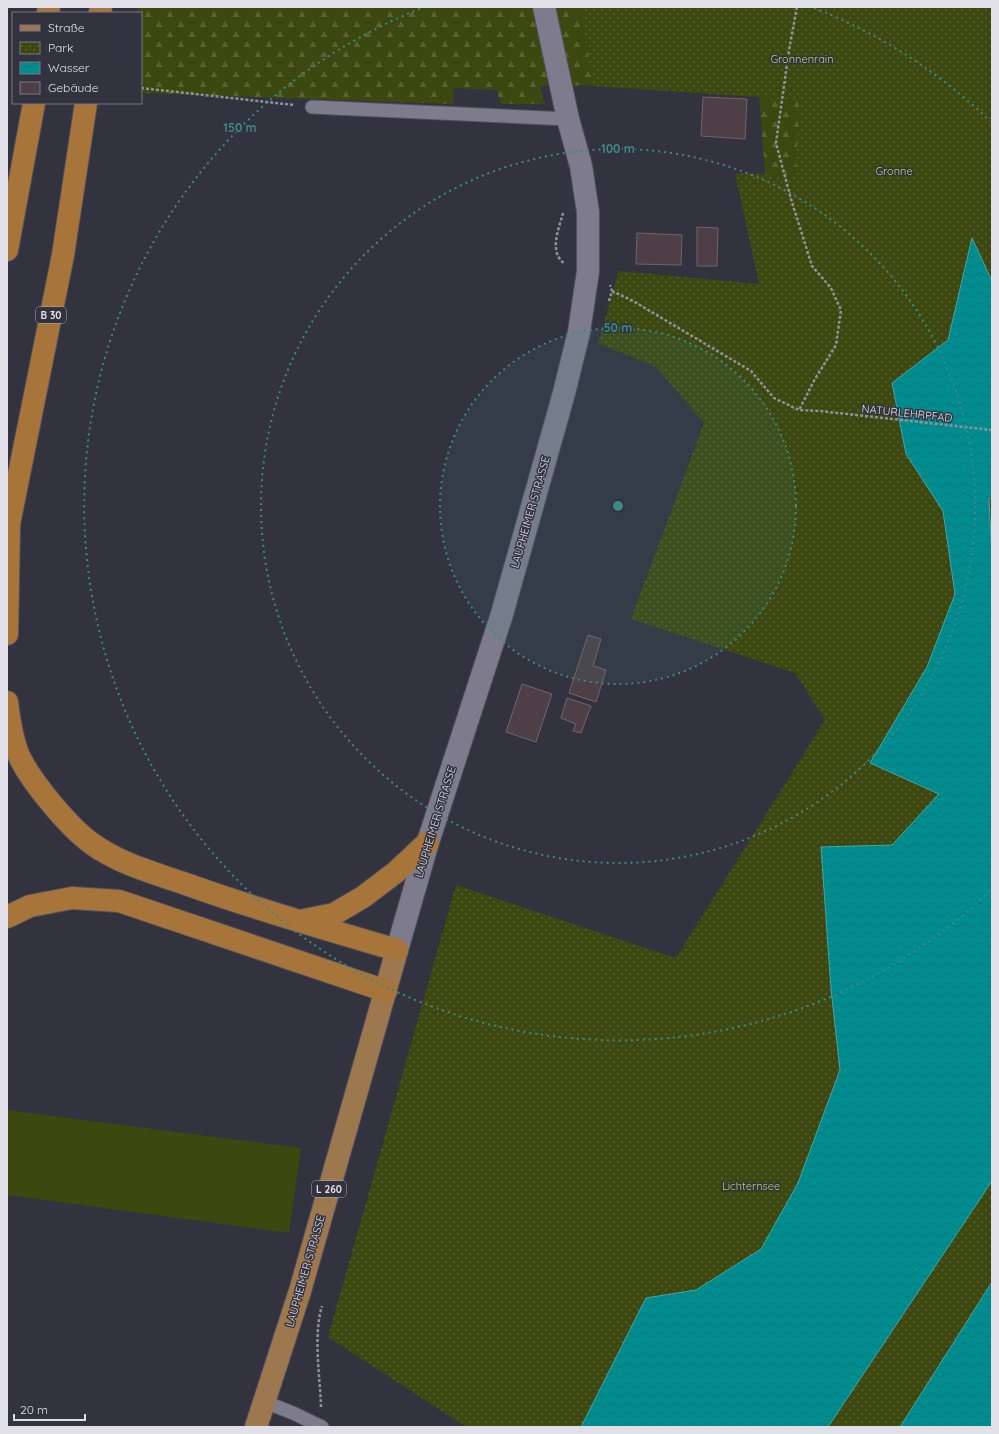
<svg xmlns="http://www.w3.org/2000/svg" width="999" height="1434" font-family="Quicksand,sans-serif">
<style>
.grass{fill:#3c4810}
.forest{fill:url(#forest-firs)}
.park{fill:url(#park-dots)}
.water{fill:url(#water-waves);stroke:#44a6aa}
.building{fill:#4e3f46;stroke:#73636b}
.lines{fill:none;stroke-linecap:round;stroke-linejoin:round}
.service-casing{stroke:#52515d;stroke-width:15}
.tertiary-casing{stroke:#52515d;stroke-width:24}
.primary-casing{stroke:#52515d;stroke-width:24}
.trunk-casing{stroke:#52515d;stroke-width:24}
.path{stroke:#92919b;stroke-width:2.5;stroke-dasharray:3 2;stroke-linecap:butt}
.service{stroke:#7e7c8c;stroke-width:13}
.tertiary{stroke:#7e7c8c;stroke-width:22}
.primary{stroke:#9d774e;stroke-width:22}
.trunk{stroke:#a7753a;stroke-width:22}
.ring{fill:none;stroke:#398b87;stroke-width:2;stroke-dasharray:2 4}
.labels{text-anchor:middle;stroke-width:3;stroke-linejoin:round;paint-order:stroke}
.shield{fill:#33323f;stroke:#adacb6;stroke-width:1}
.shield-label{font-size:10px;font-weight:bold;fill:#e1e0e9}
.park-label{font-size:11px;fill:#bad470;stroke:#33323f}
.street-label{font-size:11px;fill:#e1e0e9;stroke:#33323f}
.centre{fill:#398b87;stroke:#33323f;stroke-width:2}
.ring-label{font-size:12px;text-anchor:middle;font-weight:bold;fill:#398b87;stroke:#33323f;stroke-width:3;stroke-linejoin:round;paint-order:stroke}
</style>
<defs>
<pattern id="forest-firs" width="22" height="20" patternUnits="userSpaceOnUse"><rect width="22" height="20" fill="#3c4810"/><path d="M5 1l3.5 6h-7zM16 11l3.5 6h-7z" fill="#586233"/></pattern>
<pattern id="park-dots" width="8" height="8" patternUnits="userSpaceOnUse"><rect width="8" height="8" fill="#3c4810"/><path d="M2 2h.1M6 6h.1" fill="none" stroke="#586233" stroke-width="1.8" stroke-linecap="round"/></pattern>
<pattern id="water-waves" width="16" height="10" patternUnits="userSpaceOnUse"><rect width="16" height="10" fill="#008d8f"/><path d="M0 5q4-4 8 0t8 0" fill="none" stroke="#187375"/></pattern>
</defs>
<rect width="100%" height="100%" fill="#33323f"/>
<path class="grass" d="M7 1110 301 1148 289 1233 7 1195Z"/>
<path class="forest" d="M138 7H850L773 273 758 83 540 86 544 104H501L497 90 454 88 453 104 141 93V13H138Z"/>
<path class="park" d="M581 7H992V1427H466L328 1337 456 885 676 958 825 720 795 673 631 619 704 423 656 367 598 343 619 271 759 284 735 173 796 175 799 100 593 86Z"/>
<g class="water">
<path d="M972 238 992 281V499H989L992 556V1181L828 1427H581L646 1298 696 1290 761 1249 798 1183 840 1070 831 989 821 847 892 845 939 794 870 763 927 667 955 594 943 511 906 454 892 383 948 340Z"/>
<path d="M992 1282V1427H900Z"/>
</g>
<g class="building">
<path d="M703 97 747 99 745 139 701 136Z"/>
<path d="M697 227 718 228 717 266H697Z"/>
<path d="M637 233 682 235 681 265 636 264Z"/>
<path d="M588 635 601 639 593 666 606 670 596 702 569 693Z"/>
<path d="M522 684 552 694 536 742 506 732Z"/>
<path d="M567 698 591 706 581 733 573 731 576 724 561 718Z"/>
</g>
<g class="lines">
<g class="service-casing">
<g id="service">
<path d="M312 107 568 119"/>
<path d="M265 1402 293 1413 322 1427"/>
</g>
</g>
<g class="tertiary-casing">
<path id="tertiary" d="M397 950 428 842 502 614 564 393 579 332 588 271V212L581 166 568 119 544 7"/>
</g>
<g class="primary-casing">
<path id="primary" d="M256 1427 300 1291 397 950"/>
</g>
<g class="trunk-casing">
<g id="trunk">
<path d="M48 13 49 7"/>
<path d="M100 13 101 7"/>
<path d="M7 250 34 103"/>
<path d="M7 534 63 255 86 103"/>
<path d="M7 634 9 527"/>
<path d="M7 702C9 719 13 745 21 760 34 785 69 827 91 843 118 863 151 872 183 883 253 908 325 929 397 950"/>
<path d="M7 917 30 906 72 898 119 901 386 991"/>
<path d="M300 921 334 914 363 897 396 872 428 842"/>
</g>
</g>
<g class="path">
<path d="M797 7 789 50 776 143 791 199 812 266 831 288 841 310 836 345 815 379 799 410"/>
<path d="M141 88 294 105"/>
<path d="M563 213C559 229 548 252 565 264"/>
<path d="M612 291 633 301 751 371 774 398 799 410 820 411 992 430"/>
<path d="M609 301 612 291 610 285"/>
<path d="M321 1407C320 1375 313 1336 322 1306"/>
</g>
<use href="#service" class="service"/>
<use href="#tertiary" class="tertiary"/>
<use href="#primary" class="primary"/>
<use href="#trunk" class="trunk"/>
</g>
<circle cx="618" cy="506" r="178" fill="#398b87" fill-opacity=".12"/>
<g class="ring">
<circle cx="618" cy="506" r="178"/>
<circle cx="618" cy="506" r="357"/>
<path d="M990 891A535 535 0 1 1 422 8M814 8A535 535 0 0 1 990 121"/>
</g>
<g class="labels">
<g class="shield">
<rect x="36" y="307" width="30" height="16" rx="3"/>
<rect x="312" y="1181" width="34" height="16" rx="3"/>
</g>
<g class="shield-label">
<text x="51" y="319">B 30</text>
<text x="329" y="1193">L 260</text>
</g>
<g class="park-label">
<text x="802" y="63">Gronnenrain</text>
<text x="894" y="175">Gronne</text>
<text x="751" y="1190">Lichternsee</text>
</g>
<g class="street-label">
<text transform="translate(907 413) rotate(6)" y="4">NATURLEHRPFAD</text>
<text transform="translate(530 512) rotate(-74)" y="4">LAUPHEIMER STRASSE</text>
<text transform="translate(435 822) rotate(-73)" y="4">LAUPHEIMER STRASSE</text>
<text transform="translate(305 1271) rotate(-74)" y="4">LAUPHEIMER STRASSE</text>
</g>
</g>
<circle cx="618" cy="506" r="6" class="centre"/>
<g class="ring-label">
<text x="240" y="132">150 m</text>
<text x="618" y="153">100 m</text>
<text x="618" y="332">50 m</text>
</g>
<rect width="999" height="1434" fill="none" stroke="#e1e0e9" stroke-width="16"/>
<rect x="12" y="12" width="130" height="92" fill="#33323f" stroke="#797883"/>
<rect x="20" y="25" width="20" height="6" fill="#9d774e" stroke="#797883"/>
<text x="48" y="32" font-size="12" fill="#e1e0e9">Straße</text>
<rect x="20" y="42" width="20" height="12" fill="url(#park-dots)" stroke="#797883"/>
<text x="48" y="52" font-size="12" fill="#e1e0e9">Park</text>
<rect x="20" y="62" width="20" height="12" fill="url(#water-waves)" stroke="#797883"/>
<text x="48" y="72" font-size="12" fill="#e1e0e9">Wasser</text>
<rect x="20" y="82" width="20" height="12" fill="#4e3f46" stroke="#797883"/>
<text x="48" y="92" font-size="12" fill="#e1e0e9">Gebäude</text>
<path d="M14 1414v6h71v-6" fill="none" stroke="#e1e0e9" stroke-width="2"/>
<text x="20" y="1414" font-size="12" fill="#e1e0e9" stroke="#33323f" stroke-width="3" paint-order="stroke">20 m</text>
</svg>
